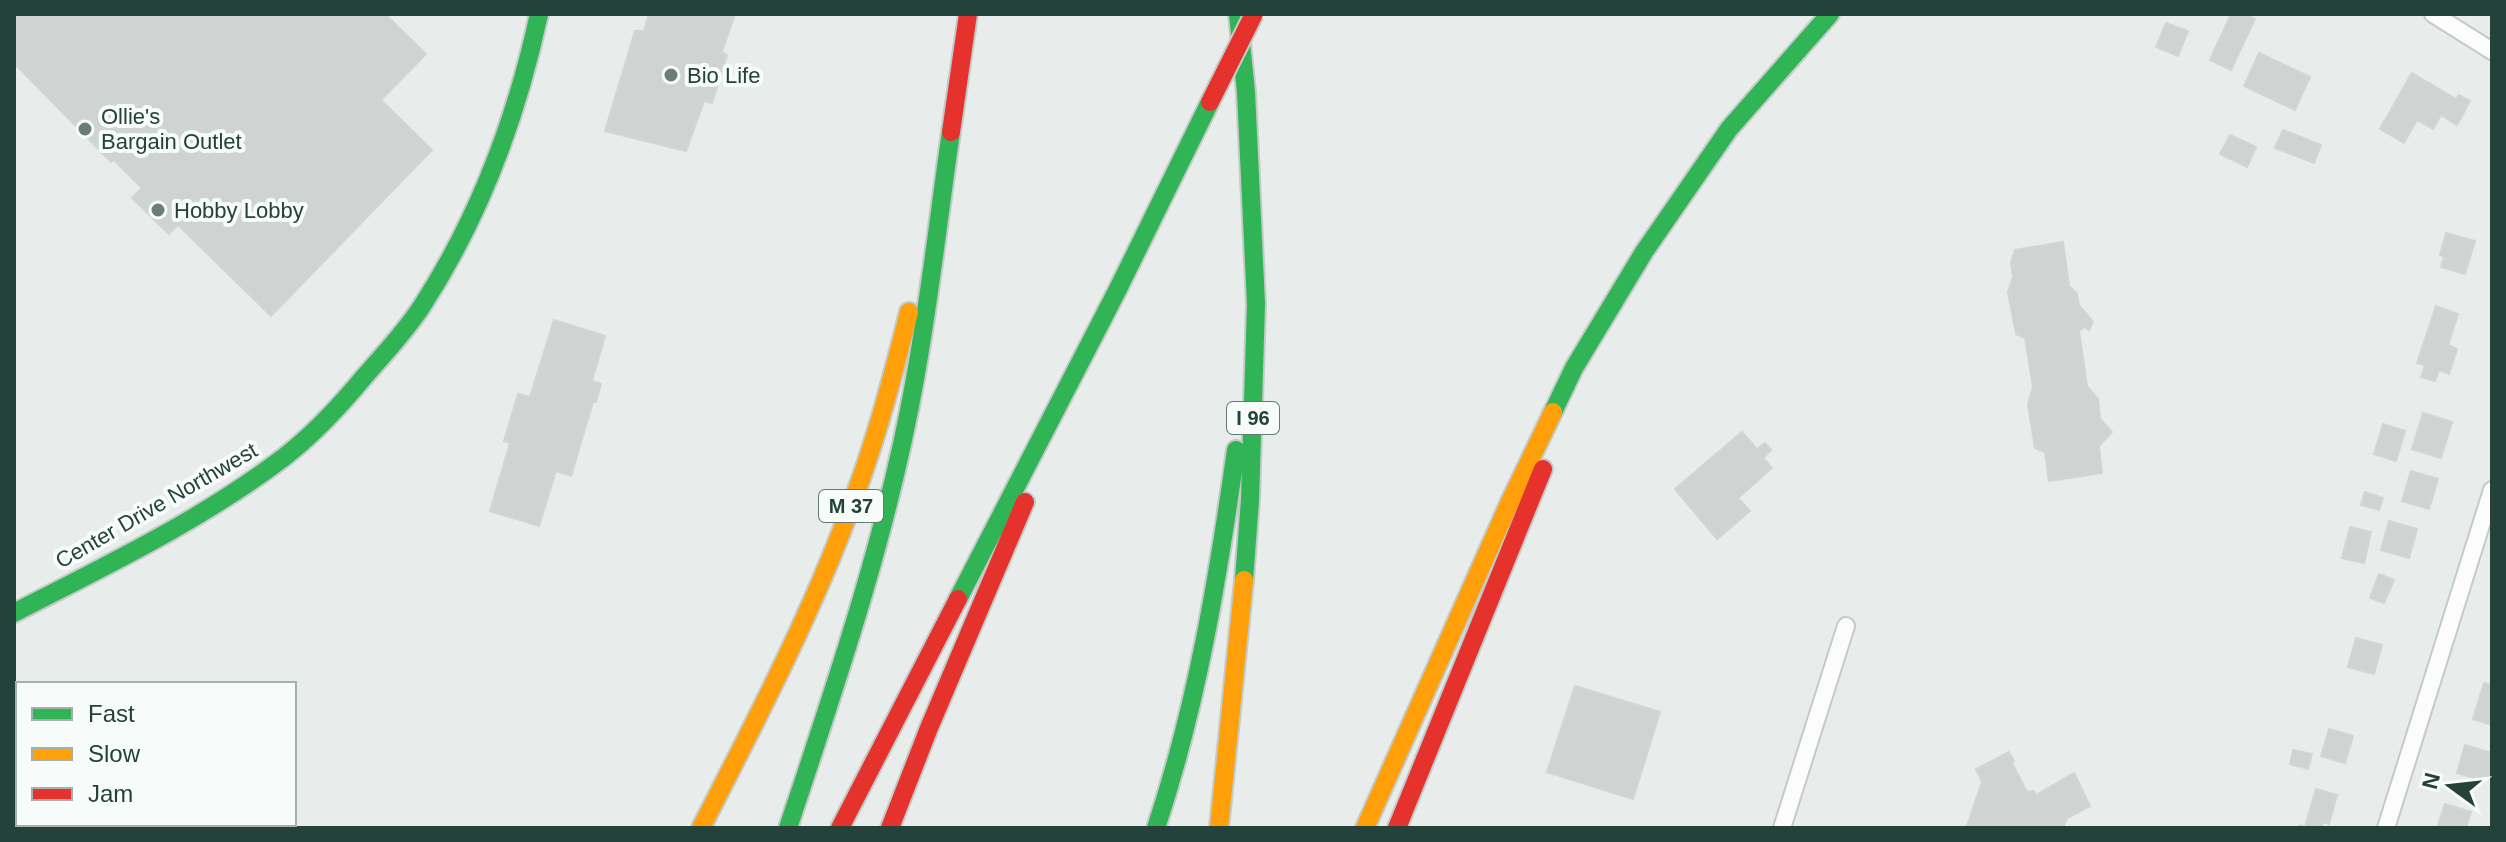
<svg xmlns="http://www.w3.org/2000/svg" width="2506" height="842" font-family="Arial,sans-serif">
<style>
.building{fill:#cfd4d2;stroke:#d1d6d4;stroke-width:2}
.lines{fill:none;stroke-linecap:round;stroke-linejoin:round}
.street-casing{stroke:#c5cac8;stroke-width:20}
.fast-casing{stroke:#c3cbc8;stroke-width:22}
.slow-casing{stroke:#c3cbc8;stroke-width:22}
.jam-casing{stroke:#c3cbc8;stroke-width:22}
.street{stroke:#fcfcfc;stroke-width:16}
.fast{stroke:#30b455;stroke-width:18}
.slow{stroke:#ff9f0a;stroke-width:18}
.jam{stroke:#e5322d;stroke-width:18}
.jam-bridge-casing{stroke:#c3ccc9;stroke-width:22;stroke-linecap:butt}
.jam-bridge{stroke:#e5322d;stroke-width:18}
.poi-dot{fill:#697e78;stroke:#f7fbf9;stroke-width:3}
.labels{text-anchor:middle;stroke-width:8;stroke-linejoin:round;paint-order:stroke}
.shield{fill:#f7fbf9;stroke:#637a73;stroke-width:2}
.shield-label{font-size:20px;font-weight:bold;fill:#24423a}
.poi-label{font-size:22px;fill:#24423a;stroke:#f7fbf9;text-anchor:start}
.street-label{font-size:22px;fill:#24423a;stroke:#f7fbf9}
</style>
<rect width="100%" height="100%" fill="#e8edeb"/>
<g class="building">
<path d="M14 14H385L426 54 381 100 432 150 271 316 178 225 169 234 132 198 142 188 114 160 111 162 14 63Z"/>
<path d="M649 14H735L722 52 727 55 712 103 704 101 686 151 605 131 635 31H644Z"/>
<path d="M2231 14H2244L2255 19 2231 70 2210 60Z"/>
<path d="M2166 23 2188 31 2178 56 2156 47Z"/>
<path d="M2259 53 2310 77 2295 110 2244 86Z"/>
<path d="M2412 73 2456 99 2459 95 2470 101 2457 125 2441 115 2433 129 2417 120 2404 143 2380 129Z"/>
<path d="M2283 130 2321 145 2314 163 2275 148Z"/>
<path d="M2230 135 2256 147 2247 167 2220 154Z"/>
<path d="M2446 233 2475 241 2465 274 2441 267 2444 257 2440 255Z"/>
<path d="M2063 242 2069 286 2077 294 2079 305 2093 322 2089 330 2085 327 2079 331 2087 386 2098 399 2100 419 2112 432 2099 446 2102 473 2049 481 2045 452 2035 448 2028 405 2033 387 2025 338 2016 334 2008 292 2013 277 2011 262 2015 250Z"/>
<path d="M2436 306 2458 314 2448 345 2457 349 2449 374 2439 370 2435 381 2421 377 2425 365 2417 363Z"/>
<path d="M554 320 605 336 592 381 601 384 596 402H593L571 476 556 471 539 526 490 511 510 443 504 441 518 394 530 397Z"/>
<path d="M2423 413 2452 422 2441 458 2412 449Z"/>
<path d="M2383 424 2405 431 2396 461 2374 454Z"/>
<path d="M1742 432 1757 449 1765 443 1771 450 1763 458 1772 468 1738 498 1750 511 1717 539 1675 489Z"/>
<path d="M2411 471 2438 479 2429 509 2402 501Z"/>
<path d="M2365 492 2383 498 2379 510 2361 505Z"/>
<path d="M2389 521 2417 529 2409 558 2381 550Z"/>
<path d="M2350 527 2371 532 2364 563 2342 558Z"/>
<path d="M2379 574 2394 580 2384 603 2370 598Z"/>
<path d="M2356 638 2382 645 2374 674 2348 667Z"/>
<path d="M2484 683 2492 685V725L2473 719Z"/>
<path d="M1575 686 1660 712 1633 799 1547 772Z"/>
<path d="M2329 729 2353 736 2345 763 2321 756Z"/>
<path d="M2465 745 2492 753V778L2486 776 2485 781 2457 773Z"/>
<path d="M2293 750 2312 754 2308 769 2290 764Z"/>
<path d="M2009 752 2014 761 2012 763 2027 792 2034 791 2036 795 2074 773 2090 806 2067 818 2063 828H1963L1967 826 1982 782 1976 769Z"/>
<path d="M2316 789 2337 795 2329 824 2323 822 2322 828H2299L2300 825 2305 827Z"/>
<path d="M2445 804 2471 812 2466 828H2437Z"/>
</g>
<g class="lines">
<g class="street-casing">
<g id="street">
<path d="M2433 14 2492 51"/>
<path d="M1782 828 1846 626"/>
<path d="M2386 828 2492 490"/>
</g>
</g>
<g class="fast-casing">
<g id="fast">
<path d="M1238 14 1246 92 1256 304 1250 500 1244 580"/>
<path d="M1553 412 1574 368 1644 252 1729 129 1830 14"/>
<path d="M958 599 1117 291 1210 102"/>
<path d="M14 613C105 566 200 521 283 458 313 435 340 406 364 377 384 354 406 331 422 306 479 218 517 116 539 14"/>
<path d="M788 828C837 681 888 532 915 379 930 297 939 214 951 132"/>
<path d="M1156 828C1197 705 1218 578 1236 450"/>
</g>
</g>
<g class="slow-casing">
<g id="slow">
<path d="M701 828C756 720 813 612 854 498 877 437 893 375 909 312"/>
<path d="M1219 828 1244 580"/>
<path d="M1365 828 1509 504 1553 412"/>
</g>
</g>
<g class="jam-casing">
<g id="jam">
<path d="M951 132 968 14"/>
<path d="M840 828 958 599"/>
<path d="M890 828 929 728 1025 502"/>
<path d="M1397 828 1543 469"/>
</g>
</g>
<use href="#street" class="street"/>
<use href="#fast" class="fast"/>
<use href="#slow" class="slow"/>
<use href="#jam" class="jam"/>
<g class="jam-bridge-casing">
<path id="jam-bridge" d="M1210 102 1254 14"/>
</g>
<use href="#jam-bridge" class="jam-bridge"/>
</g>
<g class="poi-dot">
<circle cx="671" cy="75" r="8"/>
<circle cx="85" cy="129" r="8"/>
<circle cx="158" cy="210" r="8"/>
</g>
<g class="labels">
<g class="shield">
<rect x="1227" y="402" width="52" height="32" rx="6"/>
<rect x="819" y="490" width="64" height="32" rx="6"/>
</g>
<g class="shield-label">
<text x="1253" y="425">I 96</text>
<text x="851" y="513">M 37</text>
</g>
<g class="poi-label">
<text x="687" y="83">Bio Life</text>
<text x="101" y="124">Ollie's<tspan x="101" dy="25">Bargain Outlet</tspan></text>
<text x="174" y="218">Hobby Lobby</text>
</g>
<g class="street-label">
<text transform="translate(156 505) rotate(-30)" y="8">Center Drive Northwest</text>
</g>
</g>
<rect width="2506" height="842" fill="none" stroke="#24423a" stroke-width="32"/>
<rect x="16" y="682" width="280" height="144" fill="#f7fbf9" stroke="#a3b1ad" stroke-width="2"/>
<rect x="32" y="708" width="40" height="12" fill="#30b455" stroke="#a3b1ad" stroke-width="2"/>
<text x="88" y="722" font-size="24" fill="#24423a">Fast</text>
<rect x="32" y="748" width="40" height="12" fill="#ff9f0a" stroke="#a3b1ad" stroke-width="2"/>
<text x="88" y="762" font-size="24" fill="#24423a">Slow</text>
<rect x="32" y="788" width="40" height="12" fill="#e5322d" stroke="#a3b1ad" stroke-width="2"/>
<text x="88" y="802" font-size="24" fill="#24423a">Jam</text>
<g transform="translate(2450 786) rotate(285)" stroke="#f7fbf9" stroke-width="6" paint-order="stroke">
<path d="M0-6L14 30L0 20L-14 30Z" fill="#24423a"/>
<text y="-12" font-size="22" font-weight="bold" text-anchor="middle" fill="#24423a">N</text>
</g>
</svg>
